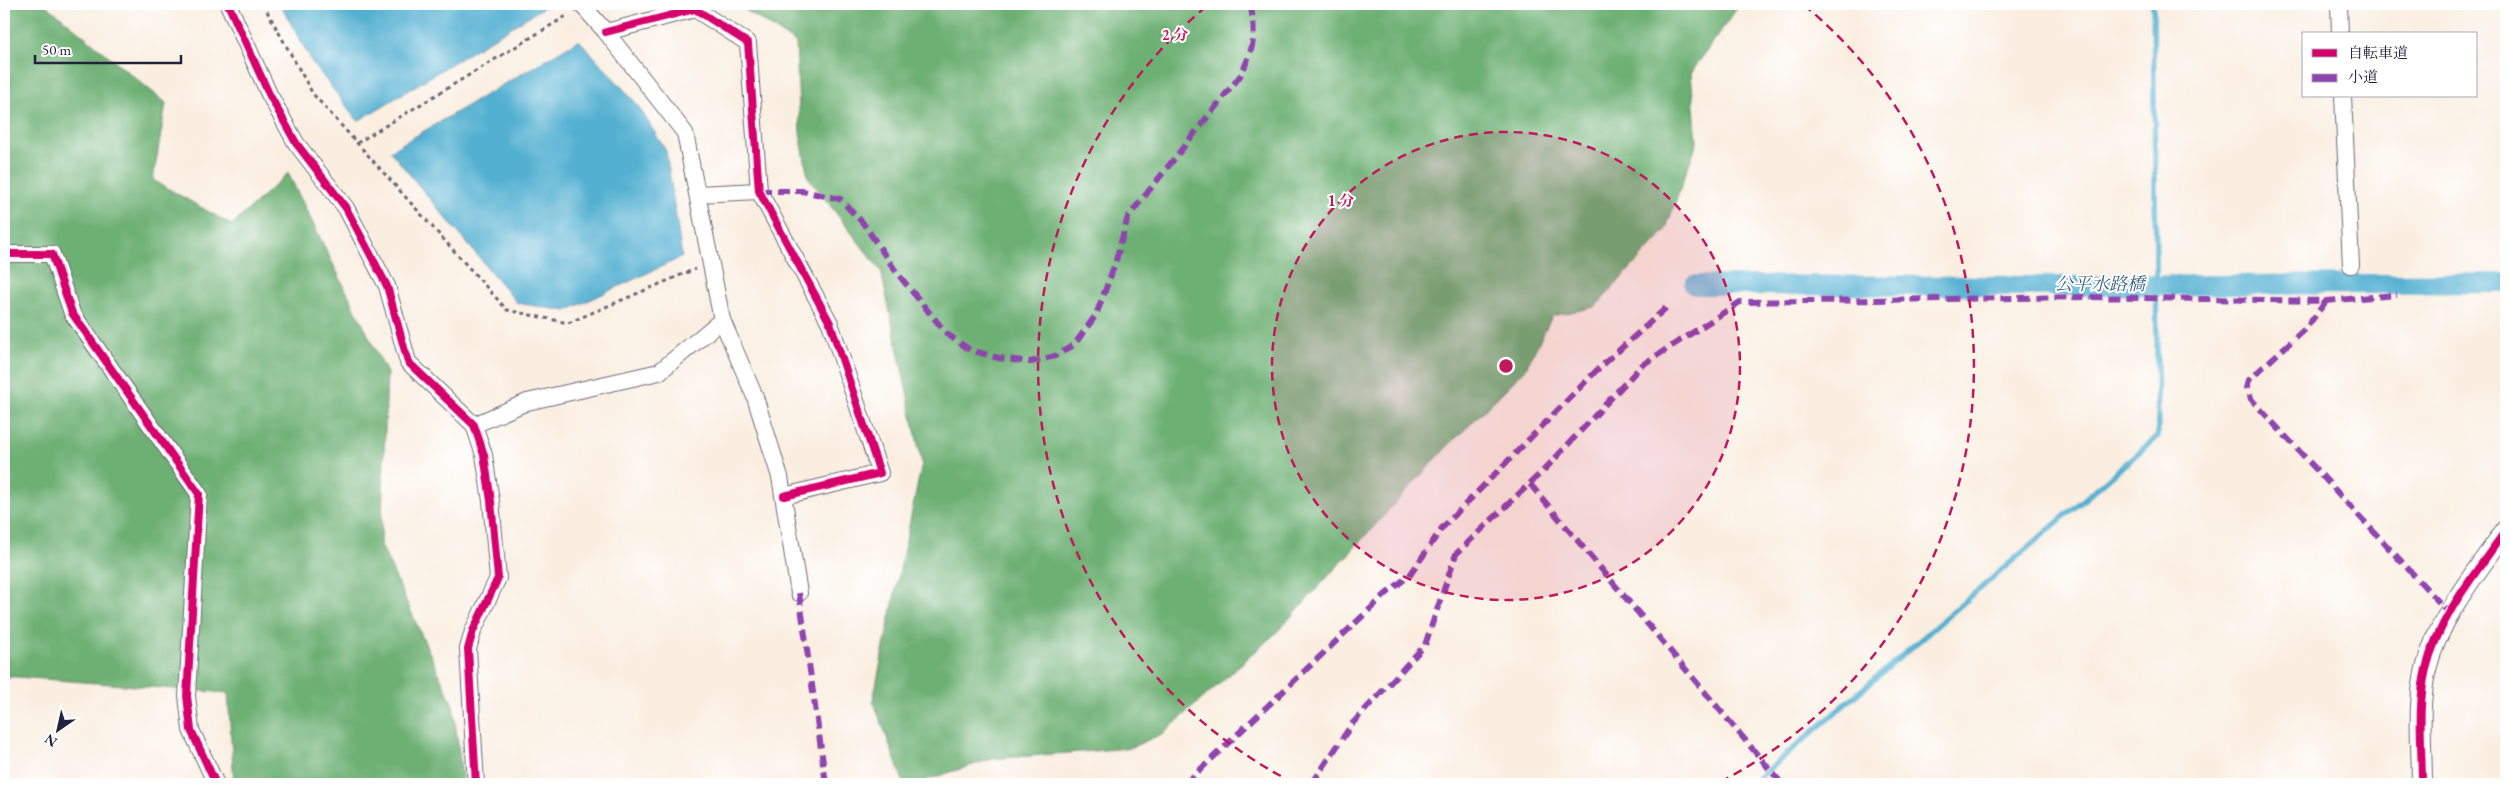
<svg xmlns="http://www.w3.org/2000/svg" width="2510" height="788" font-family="'EB Garamond','Noto Serif JP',serif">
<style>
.forest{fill:#6db073;stroke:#486957}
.water{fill:#53b0d1;stroke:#3a6986}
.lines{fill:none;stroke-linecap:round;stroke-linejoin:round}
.stream{stroke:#53b0d1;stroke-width:5.5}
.canal{stroke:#53b0d1;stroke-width:20}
.minor-casing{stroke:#6e6975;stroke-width:18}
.tertiary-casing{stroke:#6e6975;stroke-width:22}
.path{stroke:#6e6975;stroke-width:3;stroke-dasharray:4 4;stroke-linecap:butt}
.minor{stroke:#fff;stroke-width:16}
.tertiary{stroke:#fff;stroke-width:20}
.quiet{stroke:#8e44ad;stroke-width:6;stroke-dasharray:12 6;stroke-linecap:butt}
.cycleway-casing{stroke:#fff;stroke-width:11}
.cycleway{stroke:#d6006c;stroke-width:8}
.ring{fill:none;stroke:#c2185b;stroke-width:2.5;stroke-dasharray:9 6}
.labels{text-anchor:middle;stroke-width:4;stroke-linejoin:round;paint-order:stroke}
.water-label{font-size:18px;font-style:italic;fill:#38627e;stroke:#fff}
.centre{fill:#c2185b;stroke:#fff;stroke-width:2.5}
.ring-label{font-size:15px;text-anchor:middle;font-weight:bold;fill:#c2185b;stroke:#fff;stroke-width:4;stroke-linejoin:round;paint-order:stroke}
</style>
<rect width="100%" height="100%" fill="#fff"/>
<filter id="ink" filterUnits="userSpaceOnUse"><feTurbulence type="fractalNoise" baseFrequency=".02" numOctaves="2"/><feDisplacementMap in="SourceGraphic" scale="10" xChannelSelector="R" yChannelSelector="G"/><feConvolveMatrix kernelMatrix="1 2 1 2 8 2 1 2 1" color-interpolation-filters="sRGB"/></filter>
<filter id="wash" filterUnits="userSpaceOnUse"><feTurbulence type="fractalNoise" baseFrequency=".0096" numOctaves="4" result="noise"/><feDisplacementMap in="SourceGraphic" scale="20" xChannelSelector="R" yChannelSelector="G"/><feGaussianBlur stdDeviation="1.12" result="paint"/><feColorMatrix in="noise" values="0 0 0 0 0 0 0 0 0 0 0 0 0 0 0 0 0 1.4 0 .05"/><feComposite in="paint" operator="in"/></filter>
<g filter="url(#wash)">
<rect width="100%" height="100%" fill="#faeee0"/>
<g class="forest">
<path d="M4 4H45L166 103 153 180 232 225 288 173 387 373 381 545 453 705 463 784H234L228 693 4 676Z"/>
<path d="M736 4H1740L1691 73 1697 142 1665 231 1595 307 1552 316 1525 370 1445 449 1278 631 1164 733 1130 748 992 759 913 784H904L873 700 922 463 881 271 808 177 800 133 796 43Z"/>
</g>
<g class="water">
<path d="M280 4H549L358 121 312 62Z"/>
<path d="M579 40 637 104 666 151 682 257 566 311 517 303 390 151Z"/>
</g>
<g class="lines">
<path class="stream" d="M1752 784 2158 436 2153 4"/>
<path class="canal" d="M1694 285 2075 286 2506 283"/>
</g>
</g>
<g filter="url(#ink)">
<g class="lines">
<g class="minor-casing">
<g id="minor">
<path d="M228 4 269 94 296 143 346 208 387 286 408 362 474 425 484 455 491 501 498 578 473 631 468 649 476 784"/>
<path d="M581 4 606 32 685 133 722 320 755 397 780 477 799 593"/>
<path d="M2339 4 2340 34"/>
<path d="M606 32 695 9 748 43 759 191 830 323 880 473 784 496"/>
<path d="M2343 96 2351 265"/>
<path d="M698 194 759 191"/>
<path d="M4 254H52L72 313 199 494 187 696 191 730 216 784"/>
<path d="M474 425 527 402 659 372 722 320"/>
</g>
</g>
<g class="tertiary-casing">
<path id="tertiary" d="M2422 784C2422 747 2417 705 2426 669 2439 616 2476 573 2506 530"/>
</g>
<g class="path">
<path d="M263 4 313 94 507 310 568 323 695 269"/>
<path d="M357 143 568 15"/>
</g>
<use href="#minor" class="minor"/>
<use href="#tertiary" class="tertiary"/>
<g class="quiet">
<path d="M759 191H802L840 199 863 223 897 273 947 334 970 350 999 358 1031 362 1055 356 1074 345 1096 315 1115 264 1128 217 1240 76C1254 49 1257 34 1250 4"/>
<path d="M2326 301 2307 327 2249 380 2247 387 2251 399 2449 613"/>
<path d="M1530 484 1782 784"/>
<path d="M799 593 826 784"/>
<path d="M1185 784 1386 594 1410 575 1442 528 1596 371 1666 308"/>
<path d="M1312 784 1352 724 1425 645 1456 554 1547 467 1642 365 1740 302 2083 297 2326 301 2397 295"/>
</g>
<g class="cycleway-casing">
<g id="cycleway">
<path d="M228 4 269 94 296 143 346 208 387 286 408 362 474 425 484 455 491 501 498 578 473 631 468 649 476 784"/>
<path d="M606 32 695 9 748 43 759 191 830 323 880 473 784 496"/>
<path d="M4 254H52L72 313 199 494 187 696 191 730 216 784"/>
<path d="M2422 784C2422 747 2417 705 2426 669 2439 616 2476 573 2506 530"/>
</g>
</g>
<use href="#cycleway" class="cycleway"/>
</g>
</g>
<circle cx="1506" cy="366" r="234" fill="#c2185b" fill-opacity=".12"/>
<g class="ring">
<circle cx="1506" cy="366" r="234"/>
<path d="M1294 783A468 468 0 0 1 1208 5M1804 5A468 468 0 0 1 1718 783"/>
</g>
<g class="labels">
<g class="water-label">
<text x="2100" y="290">公平水路橋</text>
</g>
</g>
<circle cx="1506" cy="366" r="8" class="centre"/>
<g class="ring-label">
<text x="1175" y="40">2 分</text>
<text x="1341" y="206">1 分</text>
</g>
<rect width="2510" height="788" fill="none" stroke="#fff" stroke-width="20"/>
<rect x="2302" y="32" width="175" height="65" fill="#ffffff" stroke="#a7a7b1"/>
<rect x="2312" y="49" width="25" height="8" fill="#d6006c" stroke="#a7a7b1"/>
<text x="2348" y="58" font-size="15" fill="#22223b">自転車道</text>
<rect x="2312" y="74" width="25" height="8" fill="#8e44ad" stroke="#a7a7b1"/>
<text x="2348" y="82" font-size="15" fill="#22223b">小道</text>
<g transform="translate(58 730) rotate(214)" stroke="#ffffff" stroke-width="4" paint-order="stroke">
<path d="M0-4L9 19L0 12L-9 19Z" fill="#22223b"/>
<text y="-8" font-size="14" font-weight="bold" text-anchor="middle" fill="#22223b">N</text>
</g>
<path d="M35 55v8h146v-8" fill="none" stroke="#22223b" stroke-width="2.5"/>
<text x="42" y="55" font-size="15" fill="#22223b" stroke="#ffffff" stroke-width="4" paint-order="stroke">50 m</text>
</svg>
